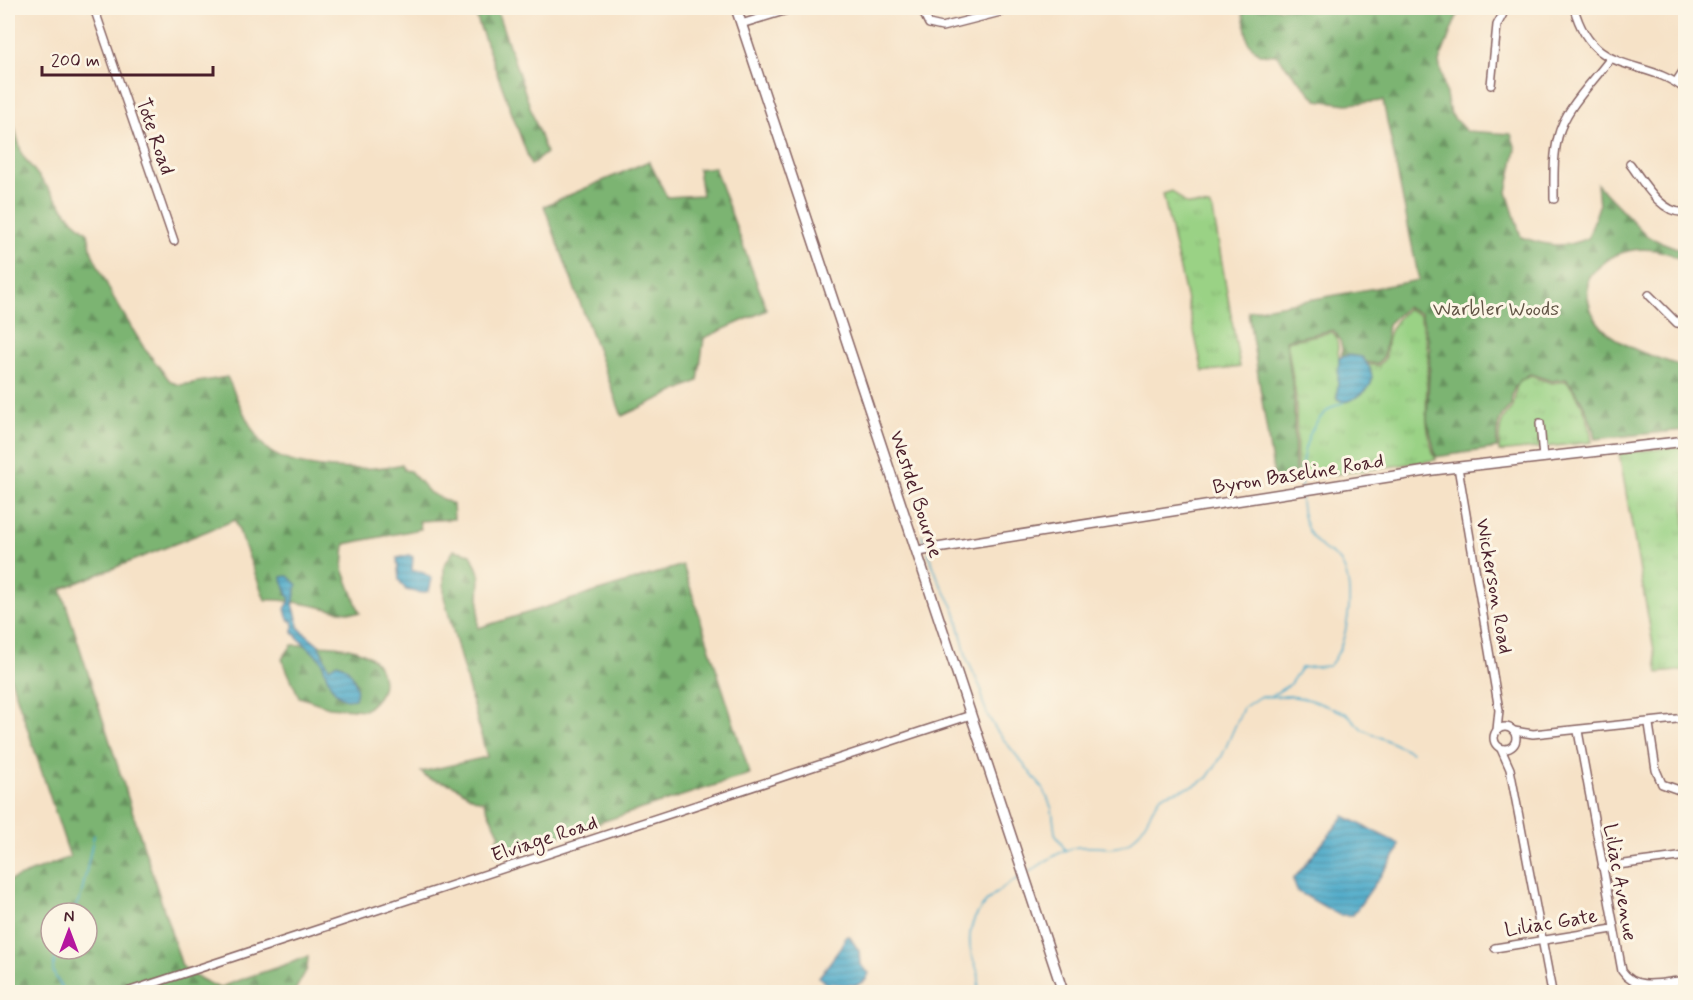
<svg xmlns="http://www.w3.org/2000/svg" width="1693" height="1000" font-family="Mynerve,sans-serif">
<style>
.grass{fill:url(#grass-tufts);stroke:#727858;stroke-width:1.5}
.forest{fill:url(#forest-firs);stroke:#626a4e;stroke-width:1.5;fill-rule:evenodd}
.water{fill:url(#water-rules);stroke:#4a647a;stroke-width:1.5}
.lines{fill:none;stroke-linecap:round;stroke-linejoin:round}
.stream{stroke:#4aa9c9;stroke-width:1.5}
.minor-casing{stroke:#866362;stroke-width:10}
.major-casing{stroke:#866362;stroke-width:12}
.minor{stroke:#fff;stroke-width:7}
.major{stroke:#fff;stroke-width:9}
.labels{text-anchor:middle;stroke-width:6;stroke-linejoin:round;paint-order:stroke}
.street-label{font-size:20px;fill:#4a1f2b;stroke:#fcf5e5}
.park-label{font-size:20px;fill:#625546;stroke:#fcf5e5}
</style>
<defs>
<pattern id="grass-tufts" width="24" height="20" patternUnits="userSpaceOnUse" patternTransform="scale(1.5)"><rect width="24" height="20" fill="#9ad285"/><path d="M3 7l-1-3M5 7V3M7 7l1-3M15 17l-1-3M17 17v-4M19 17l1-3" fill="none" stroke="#86b473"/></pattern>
<pattern id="forest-firs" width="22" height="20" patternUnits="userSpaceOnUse" patternTransform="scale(1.5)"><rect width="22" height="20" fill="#7bb472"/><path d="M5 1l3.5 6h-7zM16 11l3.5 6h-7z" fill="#67925e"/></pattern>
<pattern id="water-rules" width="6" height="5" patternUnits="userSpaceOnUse" patternTransform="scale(1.5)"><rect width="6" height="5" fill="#4aa9c9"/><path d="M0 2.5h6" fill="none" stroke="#4089a3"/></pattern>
</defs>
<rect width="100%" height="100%" fill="#fcf5e5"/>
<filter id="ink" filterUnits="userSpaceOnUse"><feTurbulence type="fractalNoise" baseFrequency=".0167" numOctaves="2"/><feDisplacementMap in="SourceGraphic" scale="12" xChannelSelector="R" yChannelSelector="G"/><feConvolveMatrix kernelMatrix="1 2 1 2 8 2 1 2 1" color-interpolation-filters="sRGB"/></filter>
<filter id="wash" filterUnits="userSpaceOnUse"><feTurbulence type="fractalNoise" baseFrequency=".008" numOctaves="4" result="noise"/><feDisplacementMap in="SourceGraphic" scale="24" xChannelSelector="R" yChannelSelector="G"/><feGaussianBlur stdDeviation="1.35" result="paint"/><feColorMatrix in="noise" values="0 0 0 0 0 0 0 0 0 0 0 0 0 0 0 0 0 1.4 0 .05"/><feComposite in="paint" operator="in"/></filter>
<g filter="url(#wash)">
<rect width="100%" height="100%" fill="#f6e2c7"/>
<g class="grass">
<path d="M1172 191 1186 204 1209 206 1213 211 1240 367 1203 372 1163 194Z"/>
<path d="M1407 309 1420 315C1422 327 1427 340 1428 352 1428 391 1421 424 1436 460L1297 480 1296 397 1287 341 1332 332 1337 337 1339 359 1378 366 1386 357C1386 335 1390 325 1407 309Z"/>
<path d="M1530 376 1552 383 1566 381C1581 398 1590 420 1592 442L1499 452C1499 433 1498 420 1513 407L1517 382Z"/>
<path d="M1685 446V670L1658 673 1619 453Z"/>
</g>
<g class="forest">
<path d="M473 8H496L546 153 531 165Z"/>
<path d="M1242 8H1460L1439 62 1450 114 1466 131 1511 134 1516 149 1507 192 1521 237C1548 246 1562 249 1588 238L1599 206 1597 184 1648 237 1685 251V263C1667 248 1638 245 1616 255 1606 259 1597 269 1589 276 1577 337 1641 353 1685 367V430L1595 439C1591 417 1581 396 1566 379L1552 381 1530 374C1515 382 1512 388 1511 406 1496 418 1497 430 1497 448L1436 457 1427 420 1430 349 1421 313 1406 307 1388 324 1384 356 1377 364 1341 358C1344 348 1340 337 1333 330L1286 340 1294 396 1295 480 1275 483 1248 311 1419 280 1383 101 1347 104 1317 100 1276 55 1259 54 1248 42Z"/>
<path d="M8 104 22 155 73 220 88 233 92 253 113 297 144 348 171 382 180 385 227 377C237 397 249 429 264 446 286 472 372 472 402 464L404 470 410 471 430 493 453 504 454 519 419 521 421 529 345 544 343 569 360 613C328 612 297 598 265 600L235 520 61 589 182 966 193 975 219 988C248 975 278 969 308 956L307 969 294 992H8V881L70 857 8 670ZM51 913H87V949H51Z"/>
<path d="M649 161 667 197 702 195 698 169 714 167 767 310 704 338 698 381 622 416 544 206Z"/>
<path d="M454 550 471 554 480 575 478 628 683 565 750 774 496 856 497 840 500 835 483 801C471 800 464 790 453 785 442 780 429 782 421 772L487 757 444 597V566Z"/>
<path d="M292 645C320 645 374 641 382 675 386 692 376 701 365 710L329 707 299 697 282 659Z"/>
</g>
<g class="water">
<path d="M1348 355 1362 357C1375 372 1377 386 1358 396 1349 401 1348 404 1337 399L1339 358Z"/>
<path d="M409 555 413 557 412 571H421L432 579 429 591 422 593 406 590 399 580 397 558Z"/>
<path d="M288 576 297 585 293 604 300 629 318 644 329 668 337 663C351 666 360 686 355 699 334 703 326 677 322 661L293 633V622L288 619 285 609 290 600 282 580V577Z"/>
<path d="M1344 816 1399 844 1398 851 1353 915H1339L1297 891 1293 880Z"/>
<path d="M849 936 859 951 860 965 869 973 866 980 857 985 825 983 819 977 842 946 845 937Z"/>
</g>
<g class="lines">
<g class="stream">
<path d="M1301 488C1300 455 1308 414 1344 402"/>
<path d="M922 535 925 545"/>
<path d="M928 552 939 581 955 610 967 659 982 691V700L988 716 997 731 1044 790 1052 809 1055 833 1065 850"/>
<path d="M1271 696 1289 685 1301 668 1329 666C1348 645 1356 590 1342 564 1338 557 1330 553 1324 549 1307 536 1301 516 1301 496"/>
<path d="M1029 872C1043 864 1056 852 1073 848 1090 843 1113 853 1128 843 1145 831 1149 810 1162 795L1194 786 1207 778 1222 756 1243 708 1259 697 1290 696 1311 700 1347 714 1362 729 1412 752"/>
<path d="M72 913 81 896 94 835"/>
<path d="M58 949C49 978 53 969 64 992"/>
<path d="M977 992C983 971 973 967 970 947 966 914 993 892 1019 878"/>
</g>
</g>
</g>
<g filter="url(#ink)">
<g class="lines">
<g class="minor-casing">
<g id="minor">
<path d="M94 8 174 241"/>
<path d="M921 8 929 24 942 27 1016 8"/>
<path d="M1574 8C1593 78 1645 56 1686 90"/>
<path d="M741 24 794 8"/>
<path d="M1676 82 1686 67"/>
<path d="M1491 85 1497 25 1506 8"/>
<path d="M1630 164C1642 180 1662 216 1686 212"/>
<path d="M1554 199C1554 178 1553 157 1558 137 1565 108 1593 82 1610 59"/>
<path d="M1649 295 1677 323 1686 324"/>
<path d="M1540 423 1543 458"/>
<path d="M1458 467 1499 710 1497 730"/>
<path d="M1649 724 1656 770 1662 784 1679 790 1686 789"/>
<circle cx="1505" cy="738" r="11"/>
<path d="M1514 731 1533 734 1686 718"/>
<path d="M1578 731 1622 971C1636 992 1664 982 1686 980"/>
<path d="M1501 749 1510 769 1552 992"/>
<path d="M1602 867 1686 856"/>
<path d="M1495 948 1613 929"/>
<path d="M127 992 971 715"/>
</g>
</g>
<g class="major-casing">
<g id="major">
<path d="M736 8 1063 992"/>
<path d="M918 551 1433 470 1686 441"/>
</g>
</g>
<use href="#minor" class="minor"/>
<use href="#major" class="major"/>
</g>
</g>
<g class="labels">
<g class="street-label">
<text transform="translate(156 136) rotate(71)" y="7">Tote Road</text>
<text transform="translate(1298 473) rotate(-9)" y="7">Byron Baseline Road</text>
<text transform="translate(917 494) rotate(72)" y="7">Westdel Bourne</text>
<text transform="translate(1495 586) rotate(80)" y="7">Wickerson Road</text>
<text transform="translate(544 838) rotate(-18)" y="7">Elviage Road</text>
<text transform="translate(1621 882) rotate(80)" y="7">Liliac Avenue</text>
<text transform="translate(1551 922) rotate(-9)" y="7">Liliac Gate</text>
</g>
<g class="park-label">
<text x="1496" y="315">Warbler Woods</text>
</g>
</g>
<rect width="1693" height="1000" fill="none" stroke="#fcf5e5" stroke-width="30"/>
<g transform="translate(69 931)"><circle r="28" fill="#fcf5e5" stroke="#b59f9b" stroke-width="1.5"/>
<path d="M0-4.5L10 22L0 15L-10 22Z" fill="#b5179e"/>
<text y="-9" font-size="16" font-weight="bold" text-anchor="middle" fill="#4a1f2b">N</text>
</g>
<path d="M42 66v9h171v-9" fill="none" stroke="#4a1f2b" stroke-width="3"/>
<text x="51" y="66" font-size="18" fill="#4a1f2b" stroke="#fcf5e5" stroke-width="4.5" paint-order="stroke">200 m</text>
</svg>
